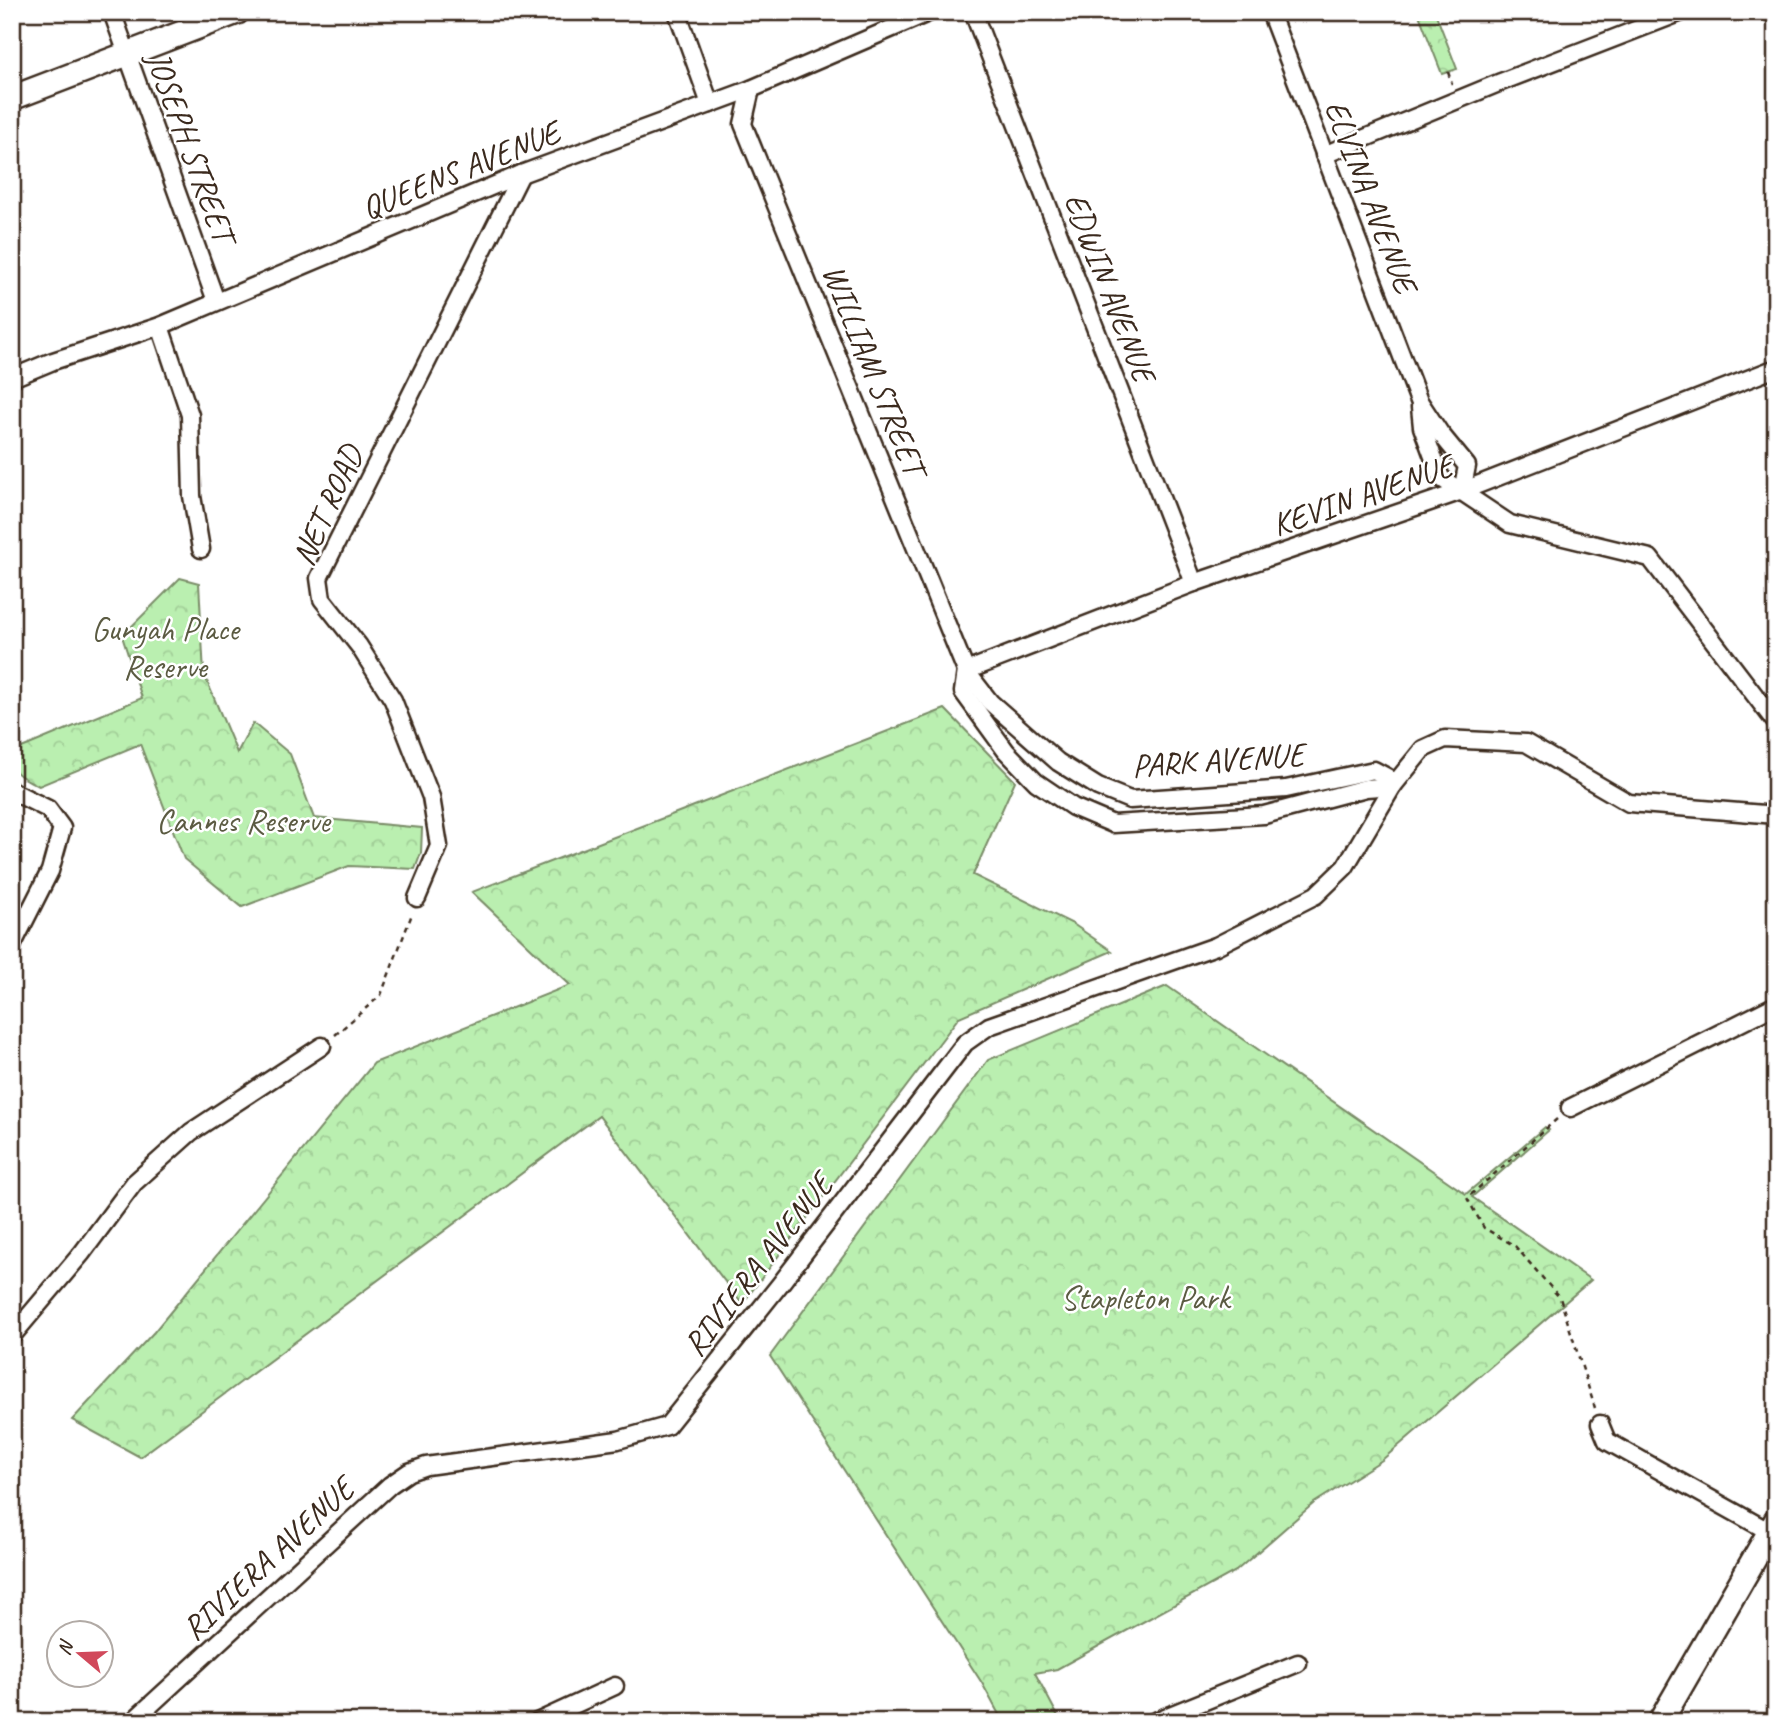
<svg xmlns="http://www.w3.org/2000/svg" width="1788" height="1734" font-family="Caveat,sans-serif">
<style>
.forest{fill:url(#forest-crowns);stroke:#7a8c67;stroke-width:2}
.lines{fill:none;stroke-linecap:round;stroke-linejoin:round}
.street-casing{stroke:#3b2a1e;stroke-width:21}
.secondary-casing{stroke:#3b2a1e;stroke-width:28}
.path{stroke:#3b2a1e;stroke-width:2.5;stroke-dasharray:5 5;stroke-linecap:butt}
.street{stroke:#fff;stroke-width:16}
.secondary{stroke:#fff;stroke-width:23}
.labels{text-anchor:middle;stroke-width:5;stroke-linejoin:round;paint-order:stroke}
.street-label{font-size:33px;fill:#3b2a1e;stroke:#fff}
.park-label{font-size:33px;fill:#5b5b42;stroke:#fff}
</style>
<defs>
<pattern id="forest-crowns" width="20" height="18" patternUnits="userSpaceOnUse" patternTransform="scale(1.75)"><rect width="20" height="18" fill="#baefb0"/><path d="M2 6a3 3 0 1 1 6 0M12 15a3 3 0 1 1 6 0" fill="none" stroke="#a1cd97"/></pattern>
</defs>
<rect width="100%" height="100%" fill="#fff"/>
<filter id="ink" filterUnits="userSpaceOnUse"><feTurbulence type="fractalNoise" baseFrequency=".0143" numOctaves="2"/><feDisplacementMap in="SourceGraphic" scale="14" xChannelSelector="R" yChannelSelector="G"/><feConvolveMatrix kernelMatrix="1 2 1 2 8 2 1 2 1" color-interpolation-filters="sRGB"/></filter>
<g filter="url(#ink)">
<g class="forest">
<path d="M1418 12H1435L1457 69 1442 74Z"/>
<path d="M180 578 199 583 204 674 237 753 253 723 290 754 314 818 422 828 421 853 415 869 349 866 242 907 184 859 140 744 39 786C19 775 12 776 12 752L142 698 122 636Z"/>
<path d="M945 709 1015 781 973 875 1073 924 1112 951 959 1017 742 1304 599 1116 140 1457 72 1420 154 1332 374 1063 570 985 472 892Z"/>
<path d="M1167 986 1466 1194 1545 1127 1549 1130 1472 1197 1591 1280 1382 1460 1314 1503 1236 1571 1057 1669 1035 1673 1061 1722H1003L982 1683 770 1356 988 1060Z"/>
</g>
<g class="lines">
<g class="street-casing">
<g id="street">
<path d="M112 12 216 301"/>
<path d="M677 12 710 104"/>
<path d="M973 12 1194 583"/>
<path d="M1270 12 1419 401 1440 433 1467 466 1462 491"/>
<path d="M751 89 743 124 966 671 990 702 1058 762 1098 787 1130 800 1286 789 1374 770 1387 777 1393 786"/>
<path d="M1324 155 1501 82 1682 12"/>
<path d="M160 326 190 415 192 496 201 549"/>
<path d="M12 378 53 361 160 326 521 174 751 89 930 12"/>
<path d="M1420 407 1422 427 1441 478 1510 524 1650 558 1776 723"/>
<path d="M966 671 1194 583 1462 491 1776 368"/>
<path d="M966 671 963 692 1006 751 1036 782 1073 807 1113 824 1264 815 1366 788 1393 786"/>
<path d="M12 791 48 809 62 828 50 871 12 946"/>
<path d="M417 898 439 846 431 797 393 700 359 646 322 599 319 578 521 174"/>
<path d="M1570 1108 1776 1005"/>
<path d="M12 1336 82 1253 134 1183 191 1132 322 1046"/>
<path d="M1600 1424 1607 1441 1770 1532"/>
<path d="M132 1722 390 1485 409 1472 426 1466 618 1440 667 1426 781 1283 965 1043 989 1026 1216 946 1316 895 1345 867 1393 786 1423 749 1445 739 1526 743 1629 803 1776 815"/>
<path d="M537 1722 615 1686"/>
<path d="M1153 1722 1298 1663"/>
</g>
</g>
<g class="secondary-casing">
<g id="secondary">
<path d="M12 98 237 12"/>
<path d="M1660 1722 1776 1521"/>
</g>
</g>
<g class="path">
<path d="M1448 72 1452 84"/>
<path d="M335 1035 381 995 412 914"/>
<path d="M1557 1119 1467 1198 1484 1228 1515 1246 1560 1298 1595 1408"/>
</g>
<use href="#street" class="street"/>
<use href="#secondary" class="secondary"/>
</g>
</g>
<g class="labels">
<g class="street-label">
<text transform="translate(192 146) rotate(70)" y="12">JOSEPH STREET</text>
<text transform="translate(460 169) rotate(-22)" y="12">QUEENS AVENUE</text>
<text transform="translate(1372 196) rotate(69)" y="12">ELVINA AVENUE</text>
<text transform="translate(1111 287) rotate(69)" y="12">EDWIN AVENUE</text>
<text transform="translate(875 369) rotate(68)" y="12">WILLIAM STREET</text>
<text transform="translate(1362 494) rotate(-19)" y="12">KEVIN AVENUE</text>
<text transform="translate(326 505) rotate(-66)" y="12">NET ROAD</text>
<text transform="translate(1218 759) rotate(-4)" y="12">PARK AVENUE</text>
<text transform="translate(757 1264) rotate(-52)" y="12">RIVIERA AVENUE</text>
<text transform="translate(267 1558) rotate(-43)" y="12">RIVIERA AVENUE</text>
</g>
<g class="park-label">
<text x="165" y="640">Gunyah Place<tspan x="165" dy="38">Reserve</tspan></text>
<text x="243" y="832">Cannes Reserve</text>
<text x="1145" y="1309">Stapleton Park</text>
</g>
</g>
<rect width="1788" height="1734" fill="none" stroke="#fff" stroke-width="42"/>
<rect x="21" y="21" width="1746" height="1692" fill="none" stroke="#3b2a1e" stroke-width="2.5" filter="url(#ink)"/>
<g transform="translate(80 1654) rotate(289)"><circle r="33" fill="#ffffff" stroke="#b1aaa5" stroke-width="2"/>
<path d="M0-5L12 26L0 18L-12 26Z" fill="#d1495b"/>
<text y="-10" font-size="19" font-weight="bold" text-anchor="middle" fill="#3b2a1e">N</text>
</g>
</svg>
